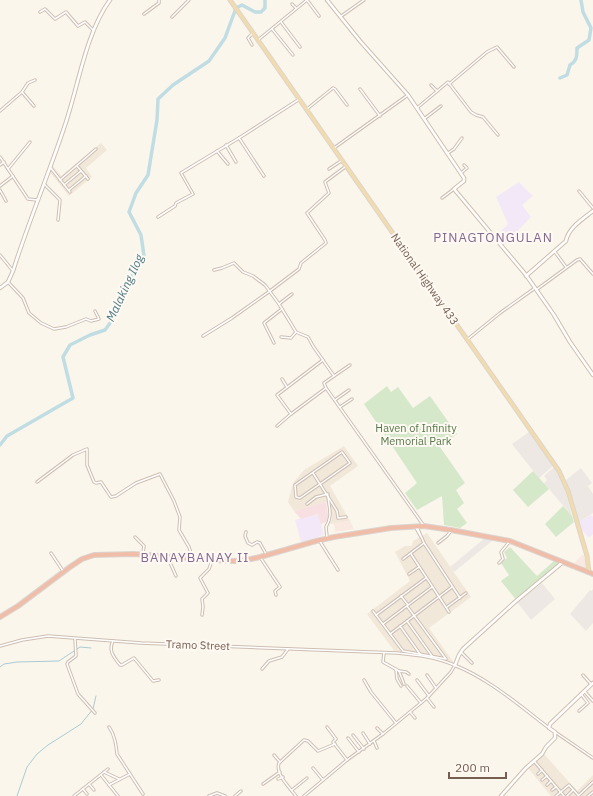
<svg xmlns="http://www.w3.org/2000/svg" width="593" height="796" font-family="'IBM Plex Sans',sans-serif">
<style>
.residential{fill:#f2e8da}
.commercial{fill:#fae9e0}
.industrial{fill:#ede8e3}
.education{fill:#f2e8f8}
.medical{fill:#f8dfe1}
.green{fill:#d5e8ca}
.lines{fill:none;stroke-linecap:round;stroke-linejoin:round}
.stream{stroke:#a8ccd5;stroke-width:1}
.river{stroke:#c1dde4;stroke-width:3.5}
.street-casing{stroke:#cdbeb2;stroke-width:3.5}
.secondary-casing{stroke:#cfbfaf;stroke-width:4.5}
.primary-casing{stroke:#dbd5d2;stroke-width:5}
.highway-casing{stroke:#dbd5d2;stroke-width:6}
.street{stroke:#fff;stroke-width:1.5}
.secondary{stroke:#fff;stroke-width:2.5}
.primary{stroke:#f3dbaa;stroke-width:3}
.highway{stroke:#efbda8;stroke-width:4}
.labels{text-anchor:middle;stroke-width:4;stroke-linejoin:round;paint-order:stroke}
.street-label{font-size:11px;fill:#755e50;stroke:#fef9f2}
.park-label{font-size:11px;fill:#557949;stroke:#fef9f2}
.water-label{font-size:12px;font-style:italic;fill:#4b7a85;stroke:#fef9f2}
.quarter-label{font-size:13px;letter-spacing:1px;fill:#846890;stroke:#fef9f2}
</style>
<rect width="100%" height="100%" fill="#fbf6eb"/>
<g class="residential">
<path d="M101 143 107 150 86 168 92 177 69 196 49 171 52 165 61 176Z"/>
<path d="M344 446 358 466 330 486 350 521 330 524 332 516 330 501 294 511 288 502 293 483 304 470Z"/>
<path d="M427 533 471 597 429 628 454 663 420 655 395 652 367 614 410 581 395 552 405 546H412L413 541Z"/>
<path d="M544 754 577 791 593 775V796H551L528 768Z"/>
</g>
<g class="commercial">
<path d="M350 521 354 529 335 532 334 523Z"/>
<path d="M583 554 587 565 586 568 574 563Z"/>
</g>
<g class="industrial">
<path d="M529 432 553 466 539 478 512 444Z"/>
<path d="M554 467 563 482 572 516 544 483 547 480 544 476Z"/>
<path d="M581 468 592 483 588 486 593 494V513L579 522 566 480Z"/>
<path d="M485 538 493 540 454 572 450 567Z"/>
<path d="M542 583 555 599 531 620 517 602Z"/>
<path d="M593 589V623L586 631 570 614 590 590 591 591Z"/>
</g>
<g class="education">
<path d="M519 182 533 196 522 205 531 217 503 246 497 239 502 234 500 232 508 224 496 197Z"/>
<path d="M319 514 324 535 301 542 295 520Z"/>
<path d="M591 515 593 517V534L589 538 581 529 579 522Z"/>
</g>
<path class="medical" d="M326 502 329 521 321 524 318 514 301 519 294 511Z"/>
<g class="green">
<path d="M387 386 391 392 398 387 413 408 430 396 457 434 440 447 465 483 456 490 464 503 457 509 467 523 460 528 444 525 442 496 417 510 405 493 417 483 364 404Z"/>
<path d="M533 471 549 489 528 507 513 490Z"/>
<path d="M563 506 572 516 574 522 556 537 545 524Z"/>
<path d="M510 547 537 576 554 561 561 564 517 601 501 581 509 575 501 563 507 558 504 552Z"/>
</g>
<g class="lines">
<g class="stream">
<path d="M0 667 4 664 17 662 59 661 80 647 91 648"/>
<path d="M17 796 27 767 37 754 48 745 81 724 93 709 96 696"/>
</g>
<g class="river">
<path d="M560 78 567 75 570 65C577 61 577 56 577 48L589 40 591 28 583 12 581 0"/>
<path d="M0 445 7 436 73 398 63 357 70 345 90 335 105 330 113 319 117 310 124 289 144 256 141 235 129 212 136 193 148 175 157 120 158 99 173 85 209 61 225 38 236 8 242 5 255 12H261L265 8V0"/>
</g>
<g class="street-casing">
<g id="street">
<path d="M292 4 296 8"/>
<path d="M40 12 45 9 55 19 66 12 78 26 85 22 93 30"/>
<path d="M144 14 159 3V0"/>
<path d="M172 17 189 0"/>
<path d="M340 17 364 0"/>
<path d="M281 22 300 47"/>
<path d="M272 29 293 55"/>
<path d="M258 40 307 0 319 16"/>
<path d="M252 45 248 38 253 33"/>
<path d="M449 84 487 52 497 47 514 67"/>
<path d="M431 85 437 91"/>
<path d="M360 89 380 116"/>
<path d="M22 92 34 106"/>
<path d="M417 108 448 82 471 112 476 115 483 117 498 135"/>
<path d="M307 109 333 88 335 89 347 105"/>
<path d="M0 111 22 92 28 83 35 80"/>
<path d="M424 119 441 106"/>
<path d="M239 138 264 176"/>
<path d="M226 145 236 162"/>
<path d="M334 148 408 95"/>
<path d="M217 151 228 164"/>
<path d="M448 153 454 149 462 138"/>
<path d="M0 157 28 199 37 200"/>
<path d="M0 165 4 162"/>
<path d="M77 166 88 179"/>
<path d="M50 167 70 192"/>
<path d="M8 169 30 142"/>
<path d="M329 169 341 161"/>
<path d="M461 173 467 168 464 165"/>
<path d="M60 180 96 149"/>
<path d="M44 184 60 200 58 220"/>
<path d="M64 185 81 171"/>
<path d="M0 186 13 176"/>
<path d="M0 190 6 201"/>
<path d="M69 190 86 176"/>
<path d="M579 191 593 208"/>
<path d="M442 198 454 189"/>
<path d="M158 217 175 206 176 203 193 194 181 173 239 138 298 100"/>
<path d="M555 252 566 267"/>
<path d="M0 255 13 271"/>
<path d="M214 270 222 268 234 263 243 272 253 276 265 285 279 304 296 332 308 337 313 346 334 376 324 383 326 388"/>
<path d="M8 282 23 298 29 313 41 323 54 329 66 327 86 319 91 321 99 319 95 311"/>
<path d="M536 290 577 260 580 259 593 274"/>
<path d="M279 304 292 294"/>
<path d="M203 336 232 318 270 291 299 269 301 263 326 243 325 240 307 213 329 193 325 182 345 167"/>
<path d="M281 337 291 338 296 332"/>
<path d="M468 339 500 313 535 288"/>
<path d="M274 343 264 323 282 309"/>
<path d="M323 360 277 395 291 414 326 388 424 526"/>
<path d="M334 376 350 365"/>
<path d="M282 379 287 387"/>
<path d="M335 400 349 390"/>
<path d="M340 407 352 399"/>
<path d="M277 426 291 414"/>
<path d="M342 452 350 463 300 498 296 497 295 485Z"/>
<path d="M313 473 337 511 338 518 346 517"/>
<path d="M37 482 73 455 87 449V465L94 482 96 483 101 482 111 497 116 496 136 483 160 474 174 501 180 517 179 530 189 547 192 556"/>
<path d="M307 504 316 497 328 494"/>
<path d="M417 527 424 543 460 598"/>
<path d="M416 528 421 537"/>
<path d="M246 532 245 536 248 543 252 545 257 542 260 543 266 554"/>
<path d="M135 537 144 546 143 553"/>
<path d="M327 537 326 527C333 515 329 509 328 496"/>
<path d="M319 540 338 570"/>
<path d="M438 543 447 536 451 531"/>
<path d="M51 553 63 571"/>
<path d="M411 554 449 612"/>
<path d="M260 557 280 587 275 591 276 595"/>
<path d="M168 558 176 576"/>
<path d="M403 559 424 543"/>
<path d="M499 563 503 559 501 552 510 541"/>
<path d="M409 574 419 567"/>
<path d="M401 596 408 605"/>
<path d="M447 607 466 593"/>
<path d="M373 611 403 651 446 659 407 606"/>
<path d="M202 615 203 607 202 599 208 593 200 578 209 569 212 560"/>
<path d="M376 615 426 578"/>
<path d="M407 621 432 656"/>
<path d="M383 624 432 587"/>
<path d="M400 626 420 654"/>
<path d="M390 634 452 587"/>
<path d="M75 639 76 656 68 662 67 664 78 694 95 713"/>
<path d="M113 641C108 651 114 657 120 665H122L134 658 153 681 159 680"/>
<path d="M0 646 22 640 48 636 141 643 397 653C417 655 436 657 454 665 488 678 520 706 549 728"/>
<path d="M461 652 472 663"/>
<path d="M384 653 383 662 399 671 406 672 409 674"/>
<path d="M262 669 269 661 282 657 288 649"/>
<path d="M396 670 397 679 401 686"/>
<path d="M399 671 404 684"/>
<path d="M427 675 436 688"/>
<path d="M583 675 591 684"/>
<path d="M364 680 371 692 396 723"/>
<path d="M417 680 429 696"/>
<path d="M407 686 421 703"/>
<path d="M585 692 593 701"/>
<path d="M427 698 434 707"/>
<path d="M579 711 588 703 581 694"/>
<path d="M410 712 415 718"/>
<path d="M109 727C115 735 116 745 117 754L143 794"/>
<path d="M327 727 336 739 333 742 347 760"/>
<path d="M377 728 383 734"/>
<path d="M555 732 593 758"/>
<path d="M363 733 370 744"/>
<path d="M353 735 364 749"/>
<path d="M348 738 359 752"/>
<path d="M374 741 377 748"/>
<path d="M274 755 280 762"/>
<path d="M534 761 564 796"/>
<path d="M313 768 323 780"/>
<path d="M104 772 119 779"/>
<path d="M538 774 542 770"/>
<path d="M101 775 118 796"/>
<path d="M278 779 283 777"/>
<path d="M542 780 547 776"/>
<path d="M89 784 94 790"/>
<path d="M263 784 280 772"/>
<path d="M109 785 130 774"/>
<path d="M547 785 551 781"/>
<path d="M83 789 87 794"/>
<path d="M292 790 307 778"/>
<path d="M552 790 556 787"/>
<path d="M74 796 108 769"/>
<path d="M209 796 217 793 225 796"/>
<path d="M235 796 241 791"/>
<path d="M296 796C290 788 275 774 279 763L304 740 308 741 318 751 335 744"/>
<path d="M304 796 347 760 383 734 427 698 451 672 455 665"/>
<path d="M556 796 569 785 578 795"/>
<path d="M567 796 573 790"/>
<path d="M578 796 593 782"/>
<path d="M588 796 593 792"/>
</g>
</g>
<g class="secondary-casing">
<g id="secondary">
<path d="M327 0 360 41 408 95 464 178V181L454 189 526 275 554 315 570 342 593 375"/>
<path d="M526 276 566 241C568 228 583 219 593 211"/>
<path d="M0 288 8 282 13 271C28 223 48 176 64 128 78 89 85 34 110 0"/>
<path d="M455 665 459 655 463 649 516 601 563 562"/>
<path d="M501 796 526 768 542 754 546 747 555 738V732L549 728 550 724 593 683"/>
</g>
</g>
<g class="primary-casing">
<path id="primary" d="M230 0 559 471 568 491 587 556 589 572"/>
</g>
<g class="highway-casing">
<path id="highway" d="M0 617 18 606 70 567 82 559 94 555 134 554 228 561H242L260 557 316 541 334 537 391 528 424 526 451 530 510 541 593 574"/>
</g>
<use href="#street" class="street"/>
<use href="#secondary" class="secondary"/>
<use href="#primary" class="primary"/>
<use href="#highway" class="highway"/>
</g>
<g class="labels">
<g class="street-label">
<text transform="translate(425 279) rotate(55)" y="4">National Highway 433</text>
<text transform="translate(198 645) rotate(2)" y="4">Tramo Street</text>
</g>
<g class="park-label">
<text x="416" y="432">Haven of Infinity<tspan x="416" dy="13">Memorial Park</tspan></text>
</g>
<g class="water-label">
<text transform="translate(125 288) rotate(-65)" y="4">Malaking Ilog</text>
</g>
<g class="quarter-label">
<text x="493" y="242">PINAGTONGULAN</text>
<text x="195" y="562">BANAYBANAY II</text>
</g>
</g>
<path d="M449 772v6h57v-6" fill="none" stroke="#755e50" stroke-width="2"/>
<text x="455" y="772" font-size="12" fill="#755e50" stroke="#fef9f2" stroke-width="3" paint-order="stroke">200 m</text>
</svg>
